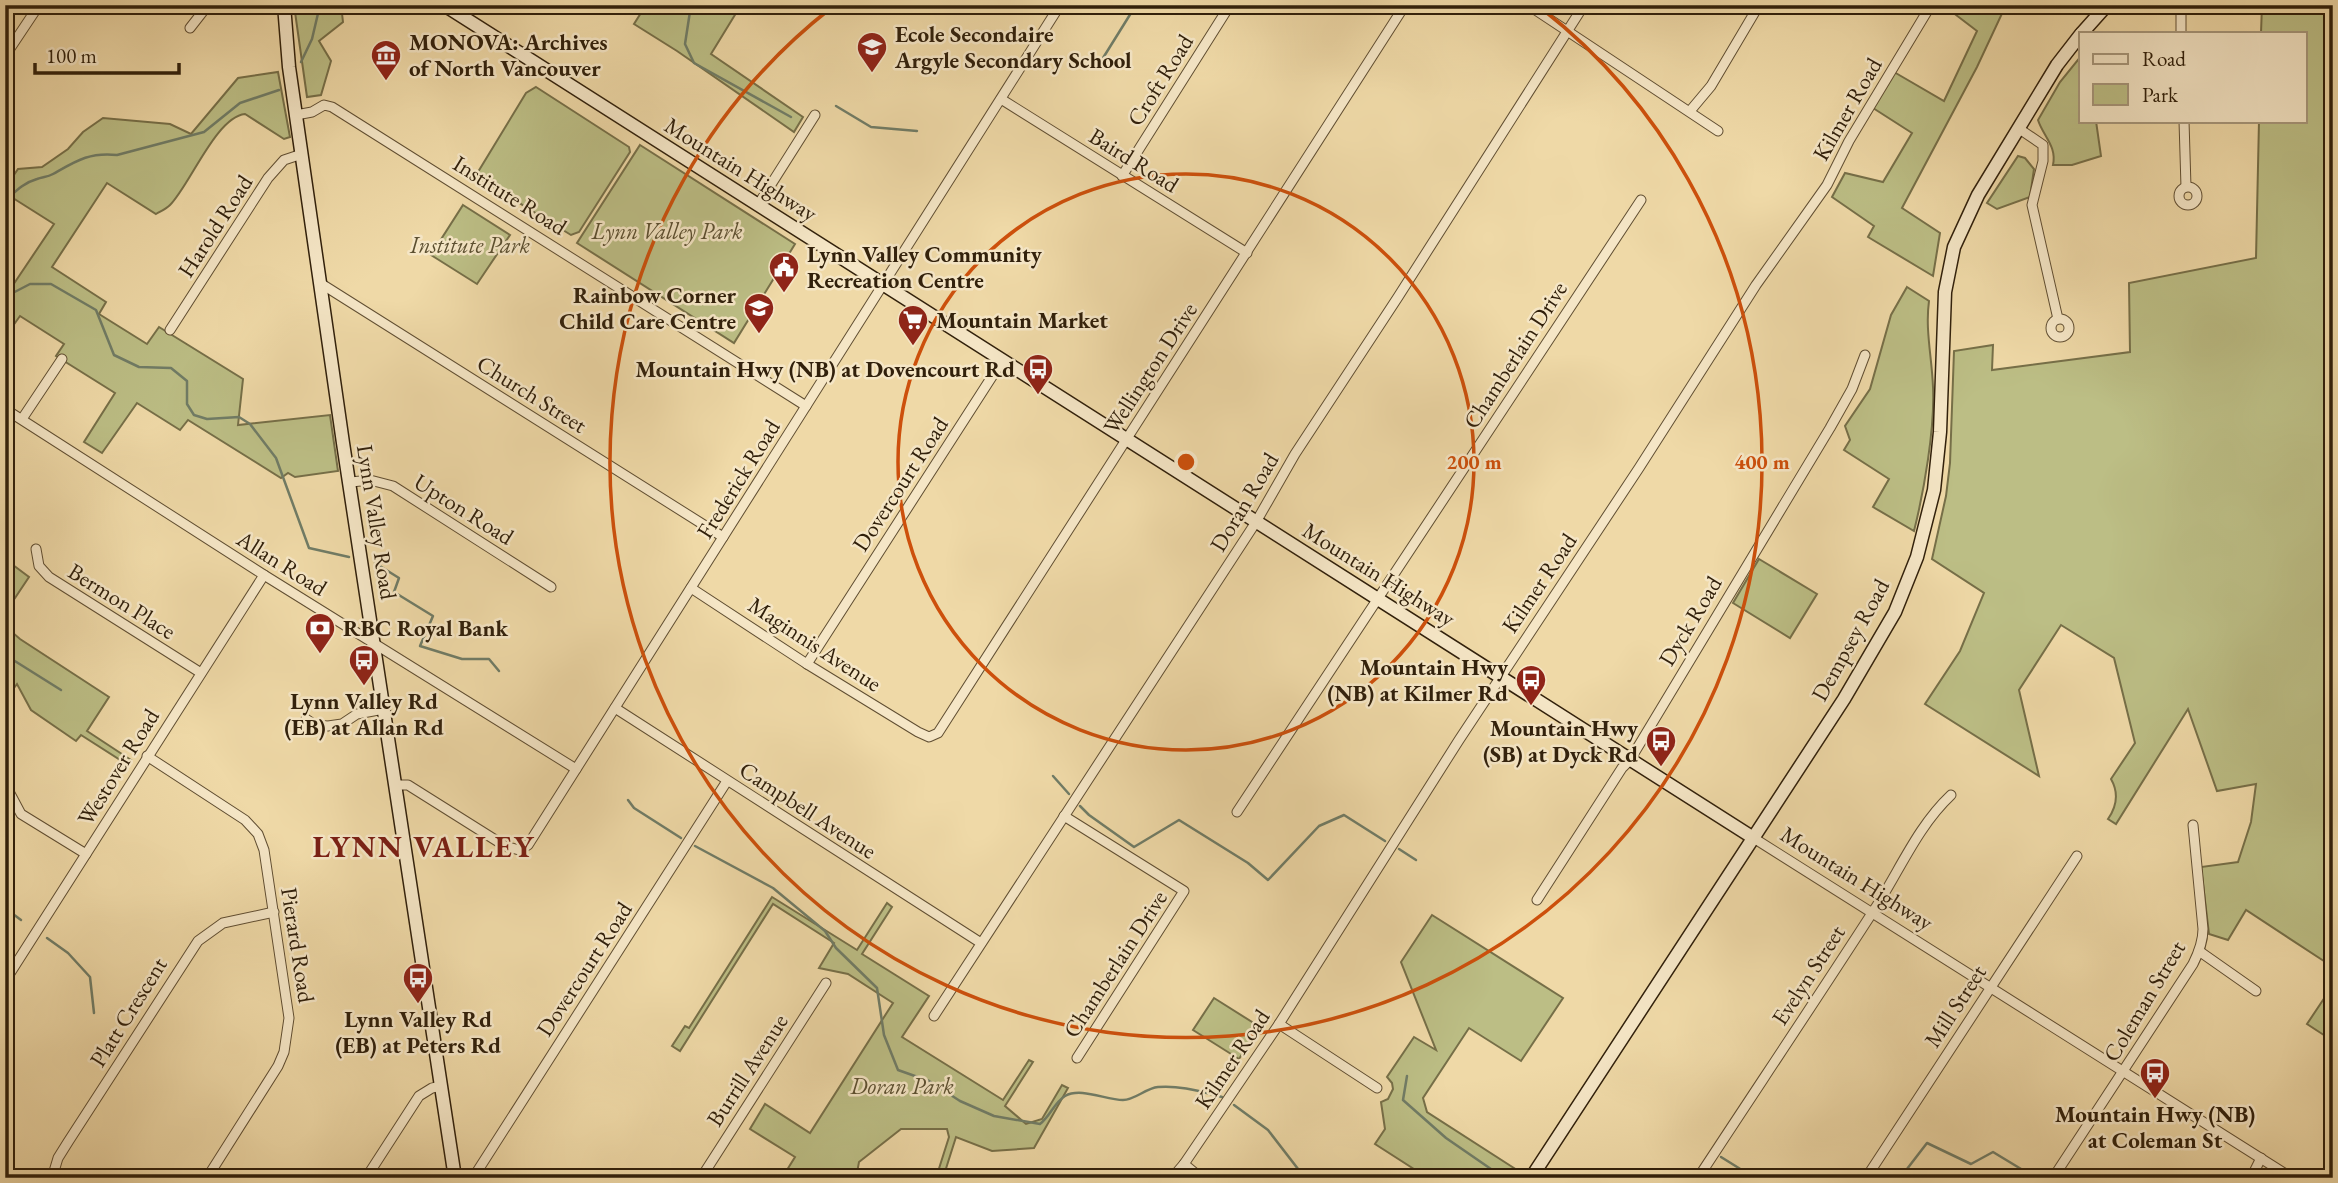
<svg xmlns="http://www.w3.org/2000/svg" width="2338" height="1183" font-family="'EB Garamond',serif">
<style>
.green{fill:#bcbe85;stroke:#766f48;stroke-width:2}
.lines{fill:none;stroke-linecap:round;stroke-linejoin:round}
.stream{stroke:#707c66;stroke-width:2.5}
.street-casing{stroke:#604e32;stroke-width:11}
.secondary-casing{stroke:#31200b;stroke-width:15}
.street{stroke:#f5e6c6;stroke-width:9}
.secondary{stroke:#f5e6c6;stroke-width:12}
.ring{fill:none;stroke:#cd500c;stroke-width:3.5}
.labels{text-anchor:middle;stroke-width:5;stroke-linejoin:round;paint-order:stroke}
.poi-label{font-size:23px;font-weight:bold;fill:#31200b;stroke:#f5e6c6;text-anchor:start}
.street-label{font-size:23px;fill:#31200b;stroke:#f5e6c6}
.park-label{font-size:23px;font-style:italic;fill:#5b4f30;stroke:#f5e6c6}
.district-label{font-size:30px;font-weight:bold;letter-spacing:2px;fill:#7a1f14;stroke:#f5e6c6}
.centre{fill:#cd500c;stroke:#f5e6c6;stroke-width:3.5}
.ring-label{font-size:21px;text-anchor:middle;font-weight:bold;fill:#cd500c;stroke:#f5e6c6;stroke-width:5;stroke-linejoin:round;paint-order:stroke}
</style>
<rect width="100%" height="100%" fill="#efd9a7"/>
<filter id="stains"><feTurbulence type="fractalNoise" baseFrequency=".00286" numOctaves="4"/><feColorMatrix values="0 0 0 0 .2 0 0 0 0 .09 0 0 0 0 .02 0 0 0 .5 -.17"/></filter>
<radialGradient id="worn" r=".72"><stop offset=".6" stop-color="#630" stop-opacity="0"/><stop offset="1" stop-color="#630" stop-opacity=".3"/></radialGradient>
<g class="green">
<path d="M294 5H341L343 22 319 41 331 61 321 95 307 97Z"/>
<path d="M646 5H741L711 54 803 117 794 132 677 51 634 24Z"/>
<path d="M1943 5H2006L1977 67 1902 208 1940 233 1933 276 1868 237 1874 226 1832 197 1845 173 1883 182 1912 133 1873 108 1894 72 1944 101 1977 31Z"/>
<path d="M2262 5H2333V967L2246 910 2228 940 2209 934 2201 867 2238 862 2251 822 2256 784 2217 791 2188 709 2116 824 2108 819C2117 806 2119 793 2111 779L2135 743 2114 658 2061 625 2019 690 2039 776 1925 704 1960 651 1984 593 1932 559 1946 496 1950 463 1954 351 1993 345 1992 370 2130 352 2129 283 2256 258 2259 121H2305V33H2261Z"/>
<path d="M2081 56V121H2096L2101 156 2072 165H2053C2057 146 2043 136 2038 120L2060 82Z"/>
<path d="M278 72 290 137 284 139 245 114C216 117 190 185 170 205 166 209 161 211 156 214L107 183 52 267 106 302 99 314 147 344 159 327 243 379 238 425 330 415 338 471 295 477 288 473 281 478 188 420 180 430 137 403 102 453 84 442 115 393 56 356 64 344 20 316 5 337V297L54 224 5 193V188L18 169 42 167 68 149 83 132 103 118 170 124 191 134 238 78Z"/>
<path d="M536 87 629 147 630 152 579 232 571 235 479 178 478 172 526 93Z"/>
<path d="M640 145 795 244 734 343 577 243Z"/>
<path d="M2018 156 2025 158 2034 169 2030 197 1997 209 1987 203Z"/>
<path d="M463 205 510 235 477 284 431 255Z"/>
<path d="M1907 287 1929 301C1925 330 1932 358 1933 387 1935 428 1924 491 1914 531L1873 507 1889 479 1844 450 1850 440 1845 426 1870 389 1891 315Z"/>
<path d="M5 559 29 577 5 613Z"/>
<path d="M1759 559 1817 594 1790 638 1733 603Z"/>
<path d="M5 626 20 639 109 697 87 731 131 760 128 765 81 735 76 741 31 710 17 684 8 696 5 694Z"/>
<path d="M772 897 857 950 887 903 892 907 862 954 929 996 902 1037 1003 1100 1029 1060 1033 1062 1005 1106 1026 1124 1042 1119 1062 1085 1068 1088 1034 1148 992 1151 956 1137 943 1178H936L949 1137 947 1129H901L859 1162 856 1178H782L795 1157 750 1129 765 1104 810 1133 893 1003 848 974 819 968 834 943 773 904 680 1051 672 1046 685 1026 689 1028Z"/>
<path d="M1432 915 1563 998 1521 1061 1469 1028 1423 1098 1427 1112 1517 1170 1512 1178H1428L1375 1144 1385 1129 1381 1102 1388 1099 1393 1089 1392 1083 1387 1077 1414 1037 1436 1050 1401 962Z"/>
<path d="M2333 985V1041L2307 1024Z"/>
<path d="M1214 998 1260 1027 1239 1059 1193 1030Z"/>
</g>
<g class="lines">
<g class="stream">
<path d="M691 5 685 44 694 63 791 117"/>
<path d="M1103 58 1136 5"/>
<path d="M301 62 312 39 320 5"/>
<path d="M836 106 871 127 917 131"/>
<path d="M5 201C16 191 23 183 37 179 43 177 48 177 53 174 76 161 89 152 117 155L204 132 240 103 279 90"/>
<path d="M5 297 30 284H51L96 310 114 355 139 367 171 368 187 381V404L194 415 207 419 239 417 250 424 276 458 309 548 349 557"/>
<path d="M375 563 399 578 394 592 433 616 420 646 462 659H489L499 671"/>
<path d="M5 647 10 658 61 690"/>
<path d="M1053 776 1069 794"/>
<path d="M628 800 634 808 681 838"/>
<path d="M1080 806 1089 815 1134 847 1179 820 1248 863 1268 880 1319 826 1344 815 1385 841"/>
<path d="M695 846 773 888 825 931 836 948 877 988 884 1035 898 1070 929 1081 960 1101 994 1116 1040 1124C1051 1115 1054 1103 1065 1096 1081 1087 1106 1100 1123 1100 1135 1100 1146 1088 1158 1087 1180 1085 1202 1092 1222 1097"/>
<path d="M1399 849 1416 860"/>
<path d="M5 908 21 920"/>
<path d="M47 938 68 953 90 977 94 1013"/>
<path d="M1407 1076 1403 1100 1446 1138 1504 1178"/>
<path d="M1234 1105 1268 1130 1305 1178"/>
<path d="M1721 1157 1750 1175 1777 1178"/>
<path d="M1898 1174 1907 1169 1927 1143 1971 1164 1993 1152 2031 1175"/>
<path d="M1850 1178 1855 1176"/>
</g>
<g class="street-casing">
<g id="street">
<path d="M1528 5 1718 131"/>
<path d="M2181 5V33"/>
<path d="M190 28 208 5"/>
<path d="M5 56 39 5"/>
<path d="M1001 99 1247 253"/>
<path d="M1690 111 1711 86 1759 5"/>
<path d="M296 115 312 112 324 105 332 107 806 406"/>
<path d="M2184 121 2186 187"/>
<path d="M2018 128 2043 145V161L2032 205 2058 319"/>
<path d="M1122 176 1230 5"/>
<circle cx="2188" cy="196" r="9"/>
<path d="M758 205 815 115"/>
<path d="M320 283 723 537"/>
<circle cx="2060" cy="328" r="9"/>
<path d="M170 330 268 178 284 160 302 154"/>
<path d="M5 409 264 575 576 769"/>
<path d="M22 419 62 359"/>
<path d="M351 482 370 480 393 486 551 587"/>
<path d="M36 549 39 566 49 577 201 673"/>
<path d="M691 588 807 664 918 732 929 737 938 733 1405 5"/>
<path d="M807 664 1002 361"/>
<path d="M615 708 981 943"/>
<path d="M306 719 315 725 328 726 342 724 357 714 384 709"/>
<path d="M147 756 245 820 258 834 264 850 289 1018 284 1052 278 1066 207 1178"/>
<path d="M5 784 21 814 86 854"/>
<path d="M397 785H408L505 846 519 850 528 845 1060 5"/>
<path d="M1237 812 1641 200"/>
<path d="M1064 816 1184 891 1077 1058"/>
<path d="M1752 837 2292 1178"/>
<path d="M1537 900 1622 768 1630 760 1830 428 1852 389 1865 355"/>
<path d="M2199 951 2256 991"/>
<path d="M5 981 264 575"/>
<path d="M934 1016 1256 522 1295 454 1398 297 1584 5"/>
<path d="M1279 1024 1377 1088"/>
<path d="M1184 1164 1201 1178"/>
<path d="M52 1178 58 1158 68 1142 198 941 223 923 274 912"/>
<path d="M366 1178 419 1096 432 1088 441 1086"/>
<path d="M473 1178 727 781"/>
<path d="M701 1178 826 983"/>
<path d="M1172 1178 1184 1164 1279 1024 1459 740 1639 468 1756 285 1827 185 1849 141 1931 5"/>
<path d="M1698 1178C1757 1088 1816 1000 1874 910 1899 872 1917 827 1951 795"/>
<path d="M1866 1178 2077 856"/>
<path d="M2053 1178 2193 964C2199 952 2203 942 2203 929L2193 825"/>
<path d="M2251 1178 2261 1158"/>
</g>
</g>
<g class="secondary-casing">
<g id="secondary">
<path d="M284 5 289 67 343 443 455 1178"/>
<path d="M444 5 1752 837"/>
<path d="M2082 33 2107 5"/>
<path d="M1531 1178 1844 699 1895 612 1917 557 1934 490 1940 432 1945 292 1954 247 1978 195 2057 65 2081 34"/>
</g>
</g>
<use href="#street" class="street"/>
<use href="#secondary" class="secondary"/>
</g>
<g class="ring">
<circle cx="1186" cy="462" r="288"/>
<path d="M1541 8A576 576 0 1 1 831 8"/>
</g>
<defs>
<g id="school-pin" transform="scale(1.575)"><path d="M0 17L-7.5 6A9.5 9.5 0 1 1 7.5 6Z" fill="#8f2418" stroke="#f5e6c6"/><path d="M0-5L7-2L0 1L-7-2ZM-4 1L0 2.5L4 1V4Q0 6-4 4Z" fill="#fff"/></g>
<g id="museum-pin" transform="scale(1.575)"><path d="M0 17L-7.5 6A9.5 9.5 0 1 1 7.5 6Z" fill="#8f2418" stroke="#f5e6c6"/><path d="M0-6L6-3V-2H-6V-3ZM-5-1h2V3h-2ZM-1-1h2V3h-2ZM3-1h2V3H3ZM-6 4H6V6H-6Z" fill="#fff"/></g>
<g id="civic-pin" transform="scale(1.575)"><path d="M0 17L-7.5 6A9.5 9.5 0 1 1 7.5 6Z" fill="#8f2418" stroke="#f5e6c6"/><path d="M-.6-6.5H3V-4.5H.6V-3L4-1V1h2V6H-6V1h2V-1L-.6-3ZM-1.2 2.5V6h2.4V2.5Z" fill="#fff"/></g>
<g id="supermarket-pin" transform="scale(1.575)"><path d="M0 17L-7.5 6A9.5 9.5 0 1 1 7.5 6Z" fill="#8f2418" stroke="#f5e6c6"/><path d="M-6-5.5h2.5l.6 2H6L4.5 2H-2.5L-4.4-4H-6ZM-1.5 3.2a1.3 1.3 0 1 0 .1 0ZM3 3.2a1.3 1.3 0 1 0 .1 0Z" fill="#fff"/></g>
<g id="bus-pin" transform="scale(1.575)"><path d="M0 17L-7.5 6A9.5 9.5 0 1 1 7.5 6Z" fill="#8f2418" stroke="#f5e6c6"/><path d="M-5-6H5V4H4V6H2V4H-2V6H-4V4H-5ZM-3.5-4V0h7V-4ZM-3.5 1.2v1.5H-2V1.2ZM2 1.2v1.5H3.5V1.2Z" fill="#fff"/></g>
<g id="bank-pin" transform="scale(1.575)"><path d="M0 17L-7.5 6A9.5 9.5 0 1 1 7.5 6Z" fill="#8f2418" stroke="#f5e6c6"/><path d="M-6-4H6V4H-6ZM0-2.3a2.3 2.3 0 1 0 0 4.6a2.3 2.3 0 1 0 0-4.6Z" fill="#fff"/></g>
</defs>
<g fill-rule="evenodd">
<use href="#school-pin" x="872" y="47"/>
<use href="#museum-pin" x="386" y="55"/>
<use href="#civic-pin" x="784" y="267"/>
<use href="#school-pin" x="759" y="308"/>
<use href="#supermarket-pin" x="913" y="320"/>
<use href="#bus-pin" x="1038" y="369"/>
<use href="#bank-pin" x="320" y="628"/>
<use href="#bus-pin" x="364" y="660"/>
<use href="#bus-pin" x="1531" y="680"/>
<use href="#bus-pin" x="1661" y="741"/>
<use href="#bus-pin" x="418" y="978"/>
<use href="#bus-pin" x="2155" y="1073"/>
</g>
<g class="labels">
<g class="poi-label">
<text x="895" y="42">Ecole Secondaire<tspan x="895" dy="26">Argyle Secondary School</tspan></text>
<text x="409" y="50">MONOVA: Archives<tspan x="409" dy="26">of North Vancouver</tspan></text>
<text x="807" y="262">Lynn Valley Community<tspan x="807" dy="26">Recreation Centre</tspan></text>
<text x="736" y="303" text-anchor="end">Rainbow Corner<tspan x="736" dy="26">Child Care Centre</tspan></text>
<text x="936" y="328">Mountain Market</text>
<text x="1015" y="377" text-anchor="end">Mountain Hwy (NB) at Dovencourt Rd</text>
<text x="343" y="636">RBC Royal Bank</text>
<text x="1508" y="675" text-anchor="end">Mountain Hwy<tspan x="1508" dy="26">(NB) at Kilmer Rd</tspan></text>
<text x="364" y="709" text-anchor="middle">Lynn Valley Rd<tspan x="364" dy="26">(EB) at Allan Rd</tspan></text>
<text x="1638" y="736" text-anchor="end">Mountain Hwy<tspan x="1638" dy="26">(SB) at Dyck Rd</tspan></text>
<text x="418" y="1027" text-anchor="middle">Lynn Valley Rd<tspan x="418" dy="26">(EB) at Peters Rd</tspan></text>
<text x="2155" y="1122" text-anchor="middle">Mountain Hwy (NB)<tspan x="2155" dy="26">at Coleman St</tspan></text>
</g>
<g class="street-label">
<text transform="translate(1160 80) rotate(-58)" y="8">Croft Road</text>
<text transform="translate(1847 109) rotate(-60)" y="8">Kilmer Road</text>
<text transform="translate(1134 160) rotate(32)" y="8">Baird Road</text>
<text transform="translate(741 169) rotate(32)" y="8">Mountain Highway</text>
<text transform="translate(510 195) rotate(32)" y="8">Institute Road</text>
<text transform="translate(215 226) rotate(-57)" y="8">Harold Road</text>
<text transform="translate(1515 355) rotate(-57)" y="8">Chamberlain Drive</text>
<text transform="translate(1150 368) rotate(-57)" y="8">Wellington Drive</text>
<text transform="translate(532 394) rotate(32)" y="8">Church Street</text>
<text transform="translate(738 479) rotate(-58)" y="8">Frederick Road</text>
<text transform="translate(900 484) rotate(-57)" y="8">Dovercourt Road</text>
<text transform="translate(1244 502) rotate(-59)" y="8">Doran Road</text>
<text transform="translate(464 509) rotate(32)" y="8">Upton Road</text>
<text transform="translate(377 522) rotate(81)" y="8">Lynn Valley Road</text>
<text transform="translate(282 563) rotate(32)" y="8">Allan Road</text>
<text transform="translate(1379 574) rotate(32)" y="8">Mountain Highway</text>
<text transform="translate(1539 583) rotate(-56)" y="8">Kilmer Road</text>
<text transform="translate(122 601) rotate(32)" y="8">Bermon Place</text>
<text transform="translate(1690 621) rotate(-59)" y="8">Dyck Road</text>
<text transform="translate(1850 640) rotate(-61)" y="8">Dempsey Road</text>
<text transform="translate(815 644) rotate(33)" y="8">Maginnis Avenue</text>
<text transform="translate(118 767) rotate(-58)" y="8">Westover Road</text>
<text transform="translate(808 810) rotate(33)" y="8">Campbell Avenue</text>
<text transform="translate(1857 878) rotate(32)" y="8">Mountain Highway</text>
<text transform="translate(298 945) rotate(81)" y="8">Pierard Road</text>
<text transform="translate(1115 964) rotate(-57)" y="8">Chamberlain Drive</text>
<text transform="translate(584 969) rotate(-57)" y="8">Dovercourt Road</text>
<text transform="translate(1808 975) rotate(-57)" y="8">Evelyn Street</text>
<text transform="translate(2144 1001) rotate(-59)" y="8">Coleman Street</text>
<text transform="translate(1955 1006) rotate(-57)" y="8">Mill Street</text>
<text transform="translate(128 1012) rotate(-58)" y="8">Platt Crescent</text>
<text transform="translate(1232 1059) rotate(-56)" y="8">Kilmer Road</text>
<text transform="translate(747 1070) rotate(-57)" y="8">Burrill Avenue</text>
</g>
<g class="park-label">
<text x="667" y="239">Lynn Valley Park</text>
<text x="470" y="253">Institute Park</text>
<text x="902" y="1094">Doran Park</text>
</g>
<g class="district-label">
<text x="424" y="857">LYNN VALLEY</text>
</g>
</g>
<circle cx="1186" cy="462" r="10" class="centre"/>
<g class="ring-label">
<text x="1474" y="469">200 m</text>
<text x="1762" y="469">400 m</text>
</g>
<rect width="2338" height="1183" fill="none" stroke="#efd9a7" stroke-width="28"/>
<rect x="7" y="7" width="2324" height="1169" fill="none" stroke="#31200b" stroke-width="3.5"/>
<rect x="14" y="14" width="2310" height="1155" fill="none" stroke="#31200b" stroke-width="2"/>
<rect x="2079" y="32" width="228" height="91" fill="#f5e6c6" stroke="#a7977b" stroke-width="2"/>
<rect x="2093" y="54" width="35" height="10" fill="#f5e6c6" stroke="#a7977b" stroke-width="2"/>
<text x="2142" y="66" font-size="21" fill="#31200b">Road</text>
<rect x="2093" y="84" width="35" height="21" fill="#bcbe85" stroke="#a7977b" stroke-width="2"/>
<text x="2142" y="102" font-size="21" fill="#31200b">Park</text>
<path d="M35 63v10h144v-10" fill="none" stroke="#31200b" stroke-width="3.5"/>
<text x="46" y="63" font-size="21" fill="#31200b" stroke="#f5e6c6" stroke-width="5" paint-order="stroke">100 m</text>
<rect width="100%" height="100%" filter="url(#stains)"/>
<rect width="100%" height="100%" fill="url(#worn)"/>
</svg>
